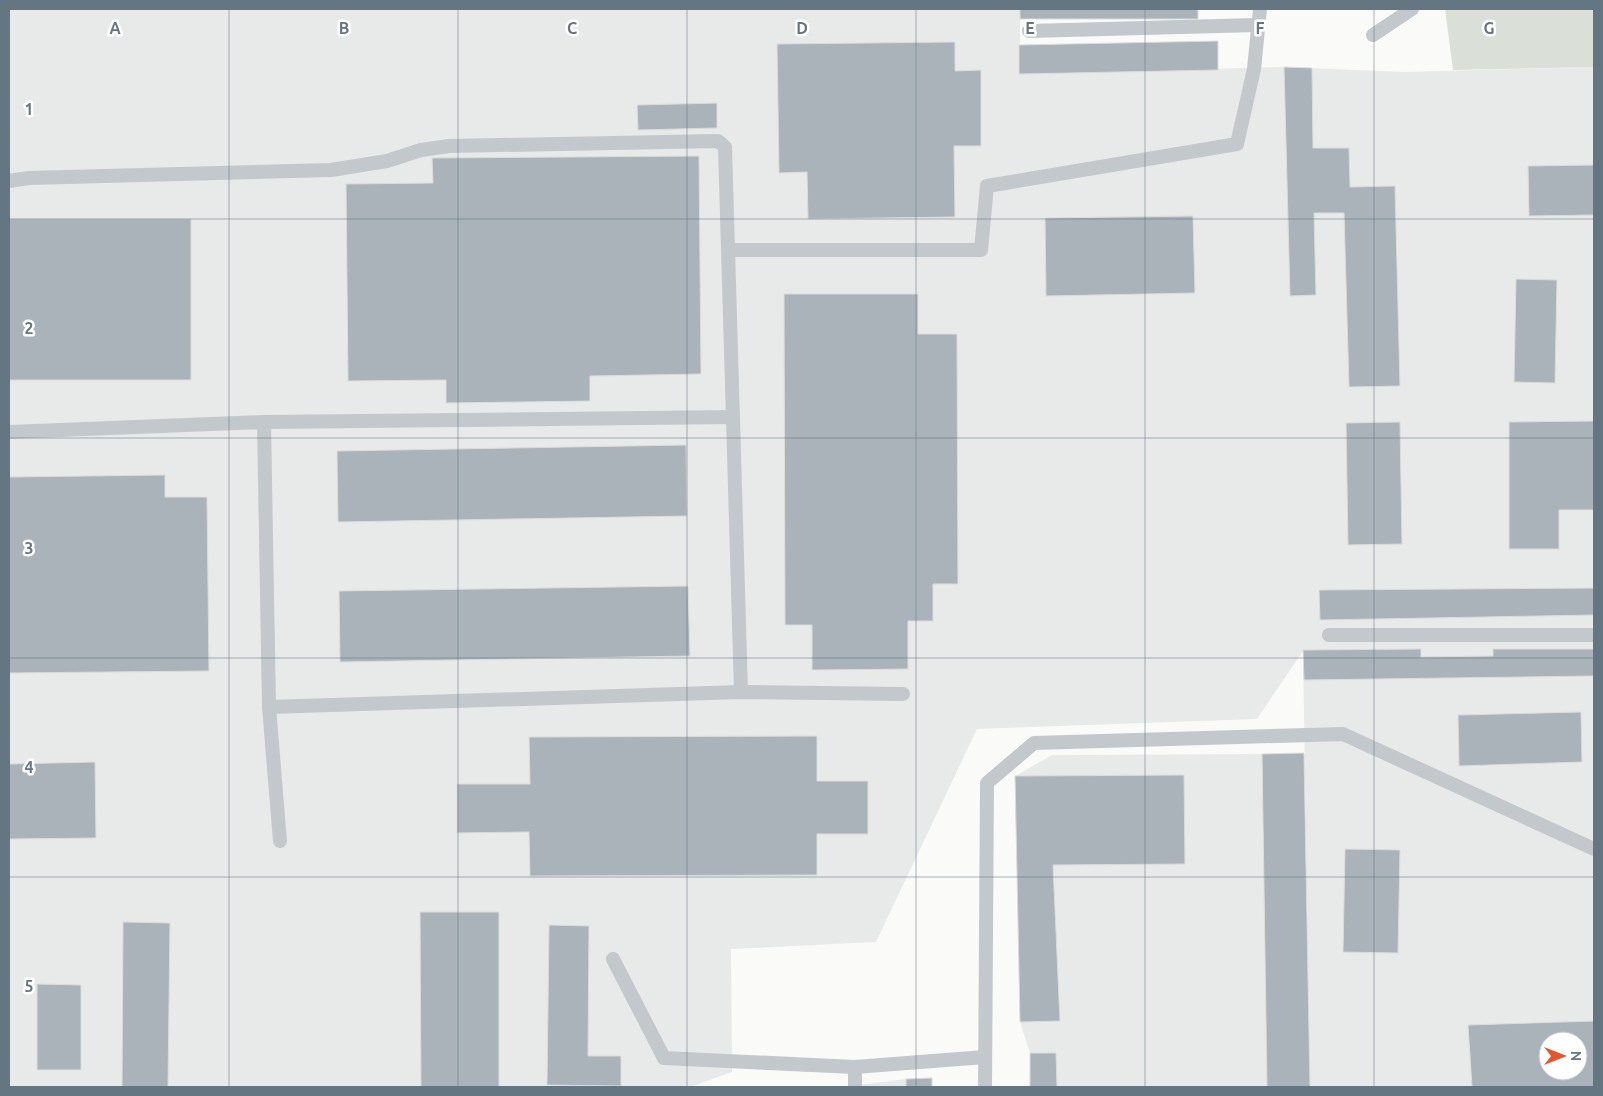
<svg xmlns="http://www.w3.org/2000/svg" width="1603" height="1096" font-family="Ubuntu,sans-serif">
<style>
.built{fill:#e8e9e9;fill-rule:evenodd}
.green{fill:#dadfd7}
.building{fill:#aab3b9;stroke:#dcdcda;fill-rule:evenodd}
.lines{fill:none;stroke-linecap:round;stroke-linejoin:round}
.service{stroke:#c3c8cc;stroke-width:14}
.grid{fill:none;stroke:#657683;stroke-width:1;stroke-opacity:0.55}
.grid-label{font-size:16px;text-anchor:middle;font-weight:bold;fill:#657683;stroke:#fff;stroke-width:5;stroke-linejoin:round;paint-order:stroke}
</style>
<rect width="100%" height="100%" fill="#fafaf8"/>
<g class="built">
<path d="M9 9H1020V74L1284 67 1405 72 1594 67V1087H1310L1303 651 1257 719 977 729 876 942 731 949 732 1072 690 1087H9ZM1548 1041H1578V1071H1548Z"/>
<path d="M1262 754 1267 1087H1030V1053L1020 1022 1015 776 1052 755Z"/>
<path d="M906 1079V1087H842Z"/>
</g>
<path class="green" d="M1445 9H1594V67L1453 70Z"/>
<g class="building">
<rect x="1020" y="9" width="178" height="10"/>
<path d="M1218 41V70L1019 74V45Z"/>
<path d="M955 42V71L981 70V146H954L955 217 808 219 807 172 779 173 777 44Z"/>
<path d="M1284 67 1312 68 1313 148H1349L1350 187 1395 186 1400 386 1349 387 1344 213H1314L1316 295 1290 296Z"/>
<path d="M717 103V128L638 130 637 105Z"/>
<path d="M699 156 701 374 590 376V401L446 403V380L348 381 346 184 433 183 432 158Z"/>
<path d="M1594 165V215L1529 216 1528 166Z"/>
<path d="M1193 216 1195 293 1046 296 1045 218Z"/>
<rect x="9" y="219" width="182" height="161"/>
<path d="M1516 279 1557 280 1555 383 1514 382Z"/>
<path d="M784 294H918V334H957L958 584H933V621H908V669L812 670V625H785Z"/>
<path d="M1594 421V510H1559V549H1509V422Z"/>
<path d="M1400 422 1402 544 1348 545 1346 423Z"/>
<path d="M686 445 687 516 338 522 337 451Z"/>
<path d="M165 475V497H207L209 671 9 673V477Z"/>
<path d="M688 586 690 656 340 662 339 591Z"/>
<path d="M1594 588V615L1320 620 1319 590Z"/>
<path d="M1421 649V657L1493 656V649H1594V676L1304 680 1303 650Z"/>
<path d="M1581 712 1582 762 1459 766 1458 715Z"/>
<path d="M817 736V781H868V834H817V875L530 876 529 832 457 833V784H530L529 737Z"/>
<path d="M1304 753 1310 1087H1267L1262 754Z"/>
<path d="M95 762 96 838 9 839V764Z"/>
<path d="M1184 775 1185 864 1053 865 1060 1021 1020 1022 1015 776Z"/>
<path d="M1345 849 1400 850 1398 953 1343 952Z"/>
<path d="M420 912H499V1087H421Z"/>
<path d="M123 922 170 923 168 1087H122Z"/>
<path d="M549 925 589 926 588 1056H621V1086L547 1085Z"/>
<path d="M37 984 81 985V1070H37Z"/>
<path d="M1594 1021V1087H1472L1468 1025ZM1548 1041H1578V1071H1548Z"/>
<path d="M1030 1053H1056L1057 1087H1030Z"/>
<path d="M932 1078V1087H906V1079Z"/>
</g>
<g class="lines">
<g class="service">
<path d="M1029 31 1257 25"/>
<path d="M1373 35 1412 9"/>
<path d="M9 181 29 178 331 170 387 161 421 150 449 146 718 141 725 147 741 692"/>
<path d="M728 250H981L987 186 1237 144 1254 69 1260 9"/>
<path d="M264 422 733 417"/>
<path d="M9 432 264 422 269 707 741 692 903 694"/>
<path d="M1329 635H1594"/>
<path d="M269 707 280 841"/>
<path d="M613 959 664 1058 855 1067 985 1057"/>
<path d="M855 1067V1087"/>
<path d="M985 1087 987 783 1034 743 1343 734 1594 849"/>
</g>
</g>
<path class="grid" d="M229 9V1087M458 9V1087M687 9V1087M916 9V1087M1145 9V1087M1374 9V1087M9 219H1594M9 438H1594M9 658H1594M9 877H1594"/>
<g class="grid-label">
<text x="115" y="34">A</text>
<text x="344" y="34">B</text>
<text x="572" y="34">C</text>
<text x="802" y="34">D</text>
<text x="1030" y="34">E</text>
<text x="1260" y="34">F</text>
<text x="1489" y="34">G</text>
<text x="29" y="115">1</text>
<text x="29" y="334">2</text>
<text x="29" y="554">3</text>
<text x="29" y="773">4</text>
<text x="29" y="992">5</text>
</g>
<rect width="1603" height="1096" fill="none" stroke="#657683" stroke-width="20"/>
<g transform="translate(1563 1056) rotate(90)"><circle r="24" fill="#ffffff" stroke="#c1c8cd"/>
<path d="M0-4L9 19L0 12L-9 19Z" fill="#e4572e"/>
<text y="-8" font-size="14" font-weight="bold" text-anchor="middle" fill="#657683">N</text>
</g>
</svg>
